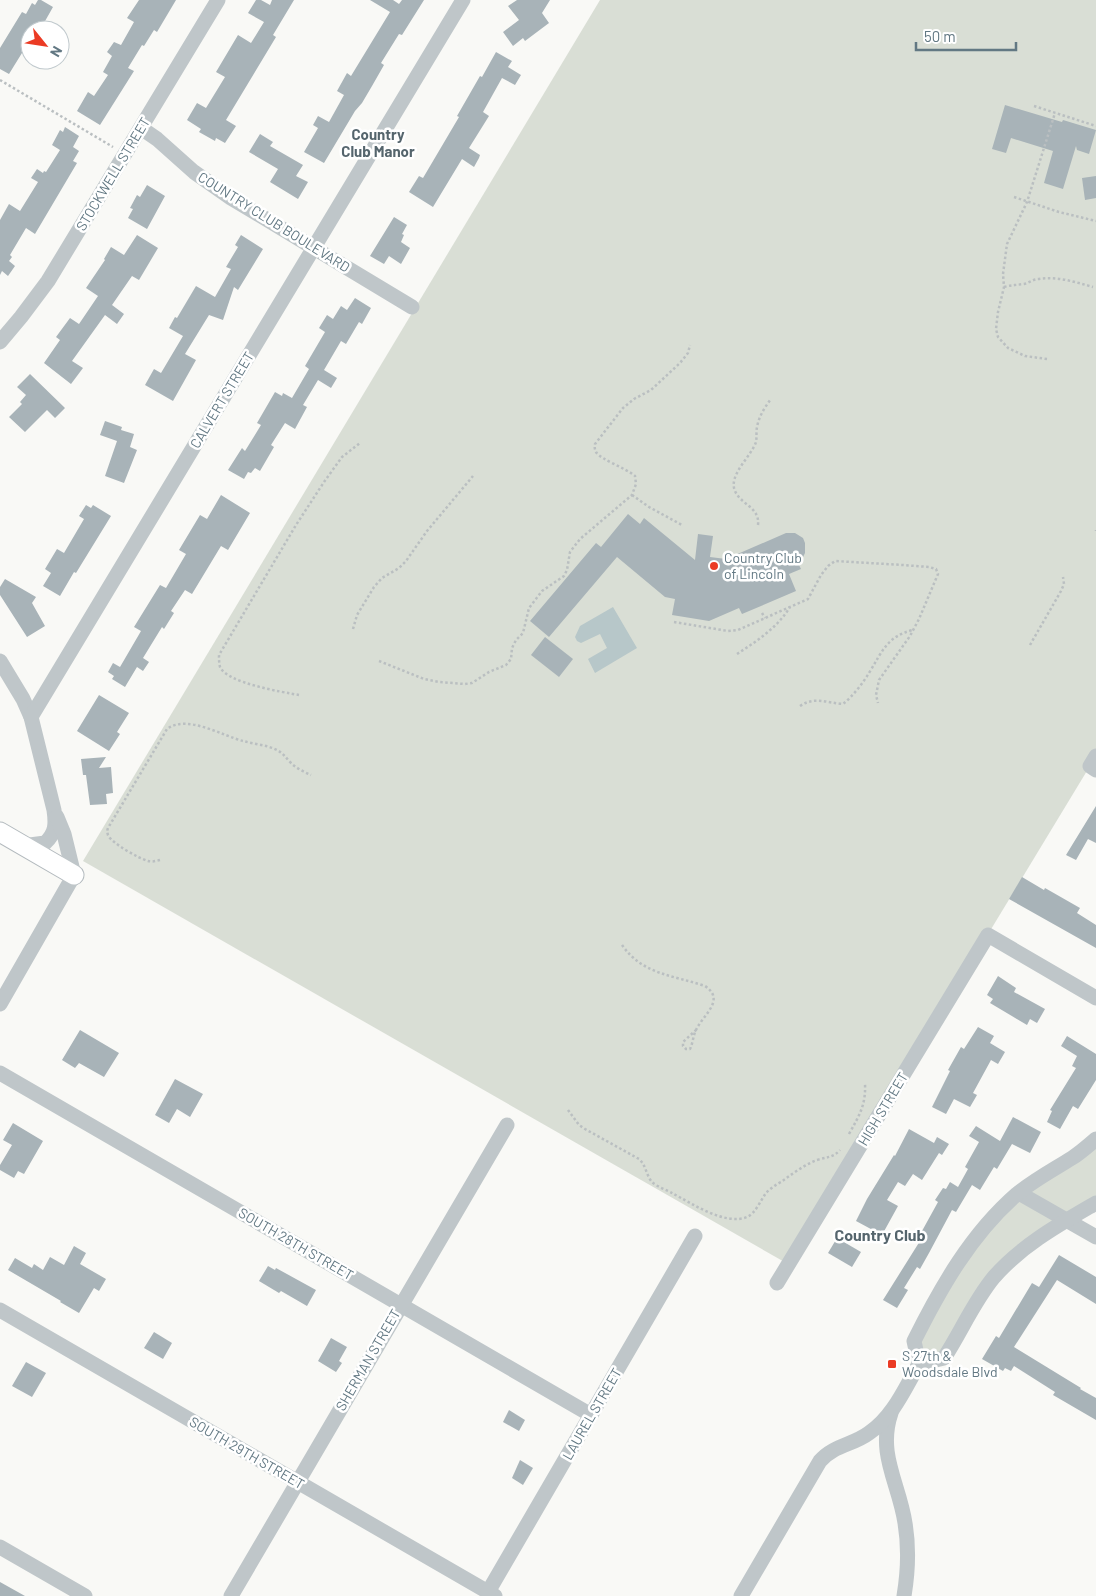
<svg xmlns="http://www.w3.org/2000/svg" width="1096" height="1596" font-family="Barlow,sans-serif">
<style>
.green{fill:#d9ded5}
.water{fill:#b7c7c9}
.building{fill:#a8b3b8}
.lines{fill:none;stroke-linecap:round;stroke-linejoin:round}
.major-casing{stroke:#b3babe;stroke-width:21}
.path{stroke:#babfc1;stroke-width:2.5;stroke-dasharray:2.5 2.5;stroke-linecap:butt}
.minor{stroke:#bfc6c9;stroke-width:15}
.major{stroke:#fff;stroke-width:19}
.poi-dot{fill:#eb3b24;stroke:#fff;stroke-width:2}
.labels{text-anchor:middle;stroke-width:5;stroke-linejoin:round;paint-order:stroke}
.street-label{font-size:14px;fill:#627883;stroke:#fff}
.poi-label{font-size:14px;fill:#627883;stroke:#fff;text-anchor:start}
.neighbourhood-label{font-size:15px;font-weight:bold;fill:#55656d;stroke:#fff}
.quarter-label{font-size:16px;font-weight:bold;fill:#55656d;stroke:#fff}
</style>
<rect width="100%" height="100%" fill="#f9f9f6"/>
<g class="green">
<path d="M600 0H1096V756L788 1264 83 861Z"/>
<path d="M1096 1139V1203L1015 1257 944 1358 919 1364 916 1337 978 1234Z"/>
</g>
<path class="water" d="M613 607 637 648 595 673 588 659 607 648 600 634 581 643 577 641 575 637 580 626Z"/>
<g class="building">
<path d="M38 0H41L53 7 40 30H30V40L9 74 0 69V48L22 12 26 14 32 3 35 5Z"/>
<path d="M139 0H176L157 32 154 30 144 46 142 45 128 68 134 71 100 125 77 111 88 92 94 96 108 75 103 72 112 56 107 52 114 42 121 45 134 22 127 18Z"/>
<path d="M256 0H261L270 5 272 0H294L273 35 276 37 226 120 236 126 225 143 216 138 215 141 199 132 201 129 187 120 197 103 206 108 225 77 216 72 238 35 251 43 264 22 248 13Z"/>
<path d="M370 0H393L399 4 402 0H424L402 35 399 34 381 63 384 65 372 86 362 103 355 111 324 163 304 152 318 128 313 125 318 116 329 122 344 95 337 91 347 73 351 76 390 12Z"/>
<path d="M517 0H550L542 13 549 23 525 41 523 38 513 46 503 32 519 20 508 6Z"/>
<path d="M496 52 512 61 508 67 521 75 515 85 502 78 483 112 489 116 469 148 480 155 479 158 474 167 462 159 433 207 409 192 419 176 423 178 459 117 457 116 480 76 482 77Z"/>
<path d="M1005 105 1062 122 1063 120 1096 130 1089 154 1077 150 1076 146 1063 189 1044 183 1053 151 1011 138 1006 153 992 149Z"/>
<path d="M65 127 79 136 73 147 79 151 73 161 77 163 35 234 26 228 10 255 12 257 9 261 15 266 8 276 2 271 0 275V220L9 204 20 211 38 182 31 178 37 169 43 173 44 171 46 172 60 150 52 145 60 130 63 132Z"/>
<path d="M260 134 273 142 270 146 303 165 296 176 308 182 298 199 270 182 278 169 249 152Z"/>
<path d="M1096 176V198L1085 200 1082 178Z"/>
<path d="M147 185 165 196 147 229 128 218 133 209 130 208 137 195 140 197Z"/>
<path d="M394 217 407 225 402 234 404 235 401 242 410 248 401 264 389 256 384 264 370 256Z"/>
<path d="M137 235 158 248 139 280 132 276 112 305 124 314 117 324 105 315 72 361 83 368 71 384 44 363 60 340 56 337 70 318 79 324 98 296 86 288 105 260 104 259 111 247 124 255Z"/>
<path d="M241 235 263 249 238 290 234 287 223 320 209 315 185 354 196 360 173 401 145 385 154 369 161 373 183 336 169 328 175 317 177 318 196 286 215 297 231 269 226 267 238 247 235 245Z"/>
<path d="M355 298 371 308 362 324 359 322 346 344 341 341 324 370 337 378 331 388 318 380 303 405 307 407 295 429 285 423 271 445 274 447 260 471 255 468 251 473 248 472 244 479 228 470 242 448 245 451 261 425 257 423 275 392 282 396 283 393 292 398 309 369 305 366 325 332 319 328 327 315 333 319 341 306 347 310Z"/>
<path d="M30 374 65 408 55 418 47 410 25 432 9 417 22 404 20 402 26 395 17 387Z"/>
<path d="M105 421 122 427 121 430 134 434 130 447 137 450 124 483 105 476 117 441 100 435Z"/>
<path d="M221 495 250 513 228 550 221 546 192 594 185 590 171 611 174 613 164 629 162 627 143 658 149 662 143 671 137 667 125 687 112 679 114 676 108 672 113 663 120 667 141 631 134 627 160 585 166 588 186 554 179 550 200 515 207 519Z"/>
<path d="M86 505 91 508 93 505 111 516 76 573 74 572 60 596 43 586 51 573 45 569 57 549 64 553 84 519 79 516Z"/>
<path d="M628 514 640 524 644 518 695 560 698 534 713 536 710 557 726 559 786 533H795L803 538 805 543V553L799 565 801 569 789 574 796 591 742 614 739 608 709 621 672 615 675 599 665 597 617 557 549 637 530 621 596 543 601 547Z"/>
<path d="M5 579 36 597 32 603 45 626 27 637 0 595V587Z"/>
<path d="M545 637 573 659 559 677 531 655Z"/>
<path d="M99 695 129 713 117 732 120 734 109 751 77 731Z"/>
<path d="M106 757 99 768 111 767 113 793 106 794 107 804 90 805 86 775H83L81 759Z"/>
<path d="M1096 806V843L1088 839 1076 860 1066 855Z"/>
<path d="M1022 877 1044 890 1045 888 1080 908 1077 913 1096 925V948L1009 899Z"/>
<path d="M998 976 1016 988 1014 992 1045 1009 1037 1023 1030 1019 1027 1025 990 1003 993 999 987 995Z"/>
<path d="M978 1027 994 1036 990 1043 1005 1052 998 1064 991 1060 973 1093 977 1095 970 1107 954 1099 946 1114 932 1107 950 1071 948 1070 961 1047 964 1049Z"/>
<path d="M80 1030 119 1053 104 1077 79 1063 75 1068 62 1060Z"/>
<path d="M1067 1036 1096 1054V1080L1078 1109 1073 1106 1060 1129 1047 1122 1052 1111 1050 1110 1076 1068 1072 1066 1077 1056 1061 1046Z"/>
<path d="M175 1079 203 1094 190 1117 177 1109 169 1123 155 1115Z"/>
<path d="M1013 1117 1041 1132 1030 1153 1012 1144 997 1169 994 1167 980 1190 972 1185 956 1212 952 1210 929 1253 920 1269 917 1267 904 1288 908 1290 897 1308 883 1300 925 1233 922 1231 938 1202 935 1200 943 1188 946 1189 950 1182 958 1187 968 1169 965 1167 979 1142 969 1136 976 1126 1000 1141Z"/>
<path d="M13 1123 43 1141 24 1174 18 1171 14 1178 0 1170V1165L12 1145 3 1140Z"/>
<path d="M909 1129 934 1143 937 1137 949 1144 942 1155 939 1153 922 1180 913 1174 905 1186 898 1182 887 1200 898 1206 882 1235 856 1221 867 1199 894 1155 895 1156Z"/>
<path d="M837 1238 861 1252 852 1267 828 1253Z"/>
<path d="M74 1246 86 1253 80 1264 106 1279 99 1291 94 1288 79 1313 60 1302 61 1301 8 1270 15 1258 32 1268 34 1264 43 1270 50 1257 64 1265Z"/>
<path d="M1059 1255 1096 1277V1304L1057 1280 1014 1347 1081 1388 1080 1389 1096 1398V1420L1053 1395 1055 1392 1014 1366 1011 1371 1005 1368 1003 1371 982 1359 996 1336 999 1338 1032 1283 1039 1287Z"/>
<path d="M268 1266 275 1270 276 1268 316 1290 307 1306 281 1291 279 1293 259 1281Z"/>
<path d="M154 1332 172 1343 163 1359 144 1348Z"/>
<path d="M331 1338 347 1347 339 1361 342 1363 336 1372 318 1361Z"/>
<path d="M26 1362 46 1373 32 1397 12 1386Z"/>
<path d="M509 1410 525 1420 519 1431 503 1422Z"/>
<path d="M520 1460 533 1468 523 1485 512 1478Z"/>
<path d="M0 1582 25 1596H0Z"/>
</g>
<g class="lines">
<g class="major-casing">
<path id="major" d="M0 832 74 875"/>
</g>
<g class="path">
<path d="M0 80 113 147"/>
<path d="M1034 106 1096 126"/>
<path d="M1014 197 1059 212 1096 221"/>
<path d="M1004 287C1011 285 1017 285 1024 284 1029 283 1033 279 1039 279 1057 276 1075 282 1093 287"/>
<path d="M1047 359 1025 356 1008 348 998 337 996 329 998 312 1004 287 1003 274 1007 244 1027 202 1055 113"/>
<path d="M632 495 649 507 682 525"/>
<path d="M758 525C760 507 741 505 735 491 728 475 751 457 756 442 757 437 756 432 757 427 759 416 765 407 771 399"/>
<path d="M1096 531V530"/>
<path d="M762 613 765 618"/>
<path d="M674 622 728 631 738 630 808 599 821 575 828 566 835 561 903 565 929 567 936 569 938 574 919 619 910 636 879 680 876 695 878 703"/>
<path d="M353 629 357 615 374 587 382 578 399 568 406 561 427 531 473 476"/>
<path d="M1030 645 1061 591 1064 584 1063 577"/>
<path d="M737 654C757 641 777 628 790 607"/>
<path d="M379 661 424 679 439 682 465 684 472 683 489 672 506 665 511 659 512 648 516 640 523 633 529 608 542 591 564 576 567 570 570 552 580 539 632 495 636 484 635 476C626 468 601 460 596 452 594 448 595 447 595 444L623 408 634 399 651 390 680 363 688 353 690 345"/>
<path d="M299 695C282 692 227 683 220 667 219 663 219 659 219 655L296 525 324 482 342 457 360 443"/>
<path d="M800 706C815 696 827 703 843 704 853 696 863 683 869 673 882 652 887 636 913 630"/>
<path d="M160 860C156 861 152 862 148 861 140 859 111 843 108 835 107 832 107 831 108 828L167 729C187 714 223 736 243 741 254 744 267 745 277 750 283 753 286 758 291 763 296 768 304 772 311 775"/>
<path d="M622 945C643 975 673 975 705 986 726 1000 703 1015 696 1030 693 1036 693 1043 690 1049H686L683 1046V1042L696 1030"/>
<path d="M568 1110 579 1125 585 1129 639 1159C646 1165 646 1175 652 1182 657 1187 667 1190 672 1193 691 1203 725 1226 747 1217 756 1213 760 1201 766 1193 770 1189 775 1185 781 1182 792 1174 804 1165 817 1160 826 1157 833 1158 840 1150"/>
<path d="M849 1134C859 1116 866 1105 865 1084"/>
</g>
<g class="minor">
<path d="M141 128 157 139 194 172 231 198 412 307"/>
<path d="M0 342 21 317 48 281 218 0"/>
<path d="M0 661 23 699 31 717 54 810C56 824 56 833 45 843L30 845 21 843"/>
<path d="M31 717 463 0"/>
<path d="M1096 756 1090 766 1096 770"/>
<path d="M0 1004 74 875 64 834 57 817"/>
<path d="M0 1073 591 1415"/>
<path d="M1019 1193 1096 1237"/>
<path d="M777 1283 988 935 1096 998"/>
<path d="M0 1310 495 1596"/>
<path d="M919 1364 944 1358C961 1332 974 1301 994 1277 1022 1245 1060 1224 1096 1203"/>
<path d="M891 1413C877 1454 899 1483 905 1523 909 1547 908 1572 904 1596"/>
<path d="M0 1547 85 1596"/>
<path d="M488 1592 695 1236"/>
<path d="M231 1596 507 1125"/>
<path d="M741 1596 820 1461C834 1445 853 1445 869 1433 893 1417 905 1388 919 1364L914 1341C941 1287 971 1234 1017 1194 1034 1180 1053 1170 1072 1158 1080 1153 1088 1146 1096 1139"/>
</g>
<use href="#major" class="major"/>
</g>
<g class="poi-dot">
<circle cx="714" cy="566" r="5"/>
<rect x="887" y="1359" width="10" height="10" rx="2.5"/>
</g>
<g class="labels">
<g class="street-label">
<text transform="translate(113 174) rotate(-59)" y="5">STOCKWELL STREET</text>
<text transform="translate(274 222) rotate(32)" y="5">COUNTRY CLUB BOULEVARD</text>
<text transform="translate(222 400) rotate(-59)" y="5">CALVERT STREET</text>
<text transform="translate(883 1109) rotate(-59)" y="5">HIGH STREET</text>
<text transform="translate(296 1244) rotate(30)" y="5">SOUTH 28TH STREET</text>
<text transform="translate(368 1360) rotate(-60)" y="5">SHERMAN STREET</text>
<text transform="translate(592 1414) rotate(-60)" y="5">LAUREL STREET</text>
<text transform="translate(247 1453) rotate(30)" y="5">SOUTH 29TH STREET</text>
</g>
<g class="poi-label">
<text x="724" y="563">Country Club<tspan x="724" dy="16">of Lincoln</tspan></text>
<text x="902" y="1361">S 27th &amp;<tspan x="902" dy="16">Woodsdale Blvd</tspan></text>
</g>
<g class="neighbourhood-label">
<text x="378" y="140">Country<tspan x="378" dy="17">Club Manor</tspan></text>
</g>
<g class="quarter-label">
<text x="880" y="1241">Country Club</text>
</g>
</g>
<g transform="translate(45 45) rotate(120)"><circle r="24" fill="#ffffff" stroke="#c0c9cd"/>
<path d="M0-4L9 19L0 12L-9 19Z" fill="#eb3b24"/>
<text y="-8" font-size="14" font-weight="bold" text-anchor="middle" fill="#627883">N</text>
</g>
<path d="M916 42v8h100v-8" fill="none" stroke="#627883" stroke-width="2.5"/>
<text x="924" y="42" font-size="15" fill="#627883" stroke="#ffffff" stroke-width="4" paint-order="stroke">50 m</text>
</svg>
